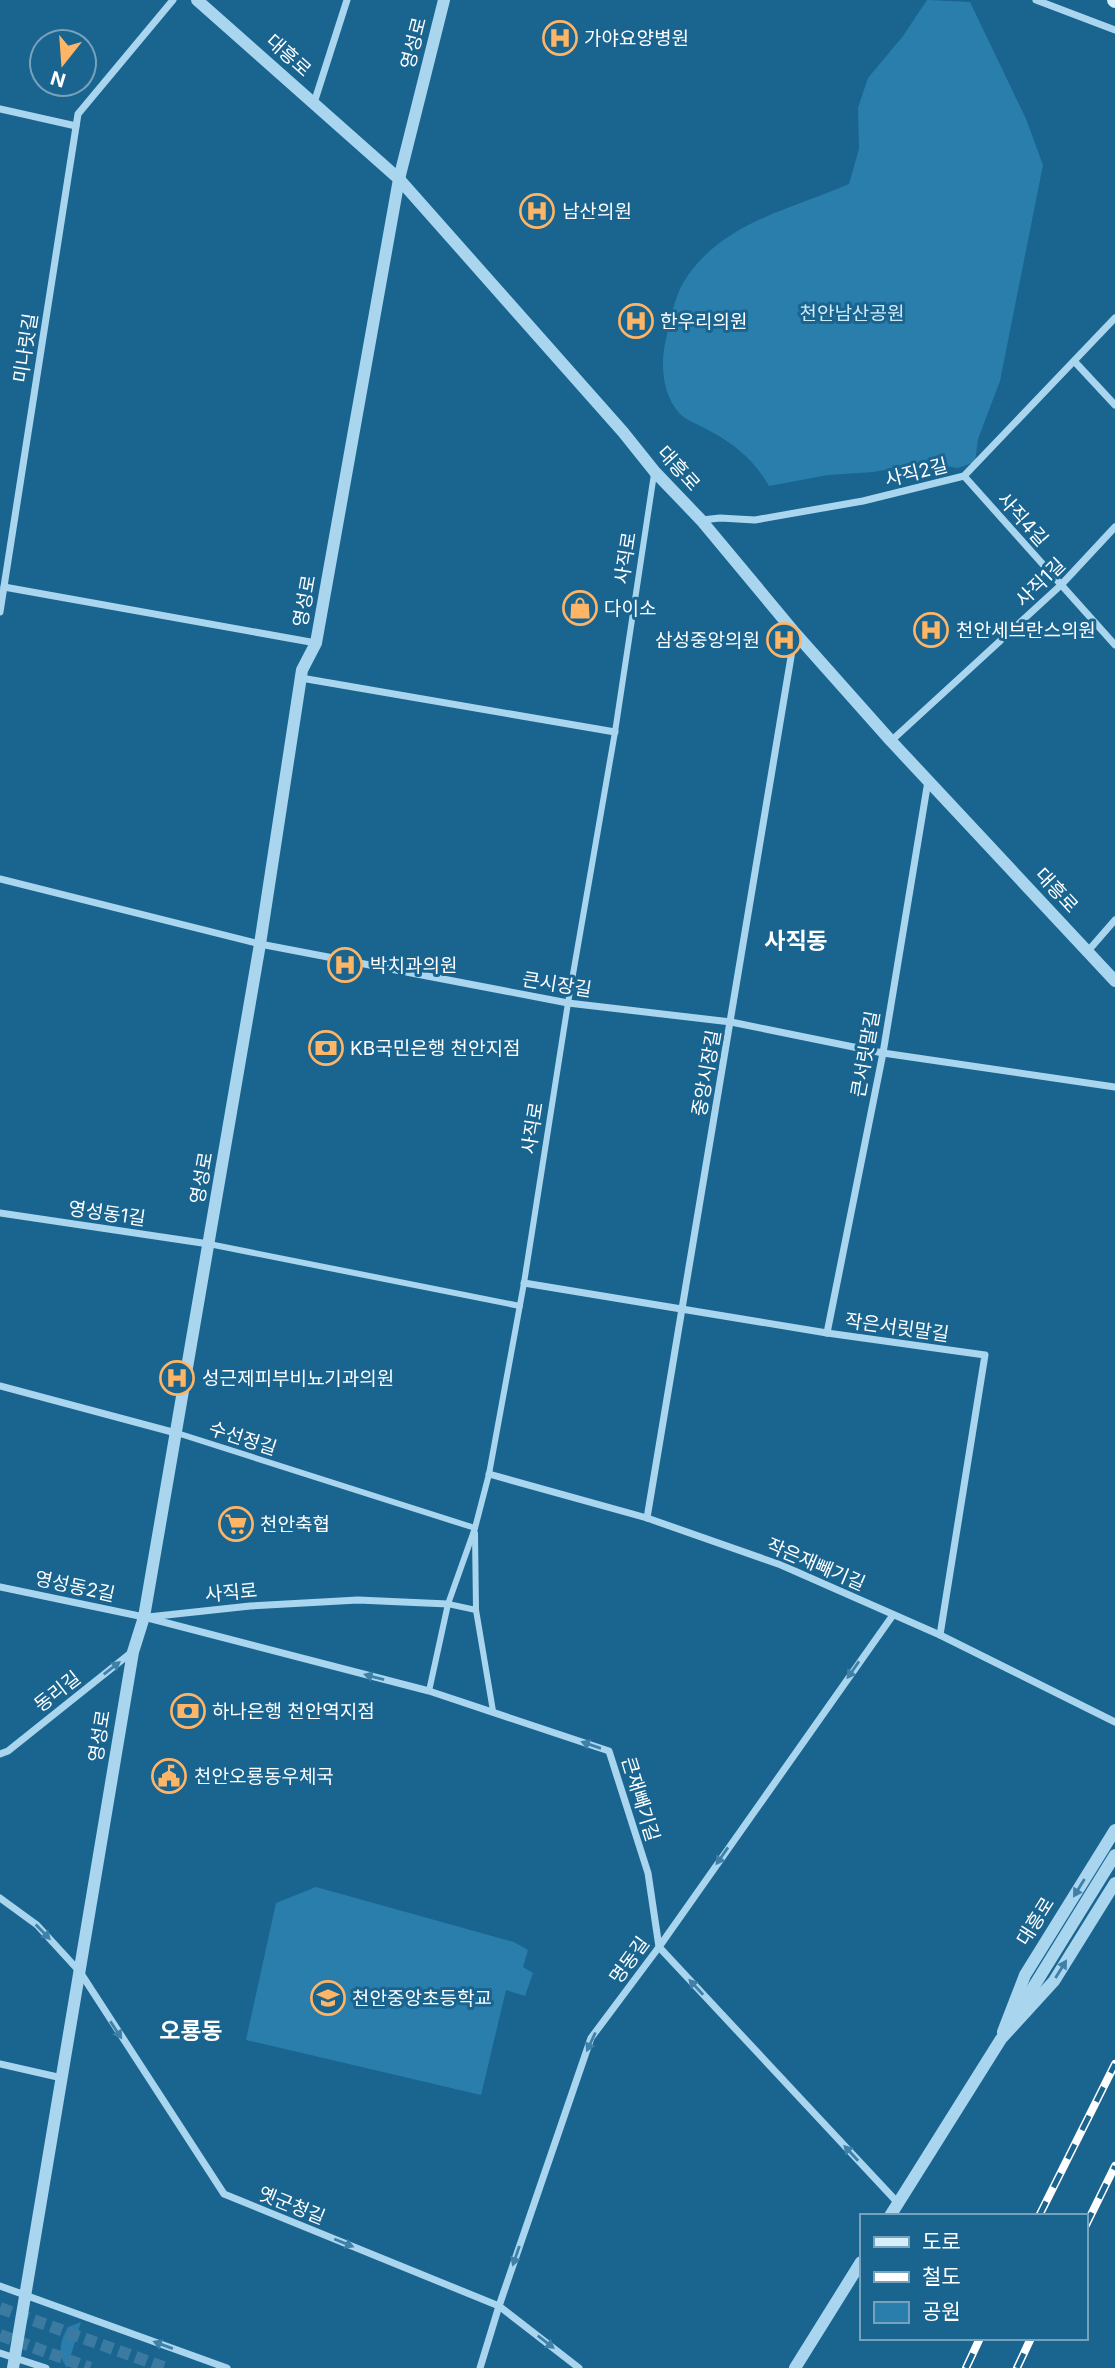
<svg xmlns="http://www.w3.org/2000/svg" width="1115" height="2368" font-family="Inter,'Noto Sans KR',sans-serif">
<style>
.green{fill:#2a7eac}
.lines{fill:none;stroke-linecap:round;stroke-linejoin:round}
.tertiary-tunnel{stroke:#3c7ba1;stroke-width:12;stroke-dasharray:12 6;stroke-linecap:butt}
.pedestrian{stroke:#a9d6ee;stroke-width:6}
.minor{stroke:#a9d6ee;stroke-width:7}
.tertiary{stroke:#a9d6ee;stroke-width:12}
.secondary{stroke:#d6edfa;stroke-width:14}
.rail-casing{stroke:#fff;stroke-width:8}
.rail{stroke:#1a6490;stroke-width:5;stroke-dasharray:16;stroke-linecap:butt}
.oneway{fill:#3e80a8}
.labels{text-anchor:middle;stroke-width:6;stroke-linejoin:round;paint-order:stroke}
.poi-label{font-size:19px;fill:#fff;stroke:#1a6490;text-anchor:start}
.street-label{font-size:19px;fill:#fff;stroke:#1a6490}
.park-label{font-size:19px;fill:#cfebfa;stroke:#1a6490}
.quarter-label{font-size:23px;font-weight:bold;fill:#fff;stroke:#1a6490}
</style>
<rect width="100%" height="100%" fill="#1a6490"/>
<g class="green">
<path d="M927 0 970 2 1026 119 1043 165 1000 381 978 439 975 462 958 468 927 463 873 472 828 475 769 486C754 460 735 444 708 430 700 425 687 421 680 414 662 395 660 363 666 339 670 321 674 299 683 283 719 223 789 210 849 184L859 149 858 108 868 78 903 36Z"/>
<path d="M316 1887 514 1942 528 1950 523 1967 533 1973 525 1996 506 1990 481 2095 246 2040 276 1903Z"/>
<path d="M81 2322 67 2368C57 2354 60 2341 68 2327Z"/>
</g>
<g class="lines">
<g class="tertiary-tunnel">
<path d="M0 2308 166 2368"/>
<path d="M0 2335 90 2368"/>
</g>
<g class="pedestrian">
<path d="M209 1244 520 1306"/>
<path d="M177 1433 475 1528"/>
<path d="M475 1533 476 1610 493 1711"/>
<path d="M448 1604 476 1610"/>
<path d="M429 1691 448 1604 475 1528 489 1474 524 1283 568 1003 615 732 654 474"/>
</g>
<g class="minor">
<path d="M1036 0 1115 30"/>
<path d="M314 103 347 0"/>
<path d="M0 109 76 126"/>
<path d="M1075 362 1115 405"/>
<path d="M964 476 1115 645"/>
<path d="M702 520 720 518 755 520 863 501 964 476 1115 318"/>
<path d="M4 587 316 643"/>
<path d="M0 612 78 114 173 0"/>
<path d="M301 678 615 732"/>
<path d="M891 741 1061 585 1115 527"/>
<path d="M0 879 260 944 568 1003 731 1022 883 1053 1115 1087"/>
<path d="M1088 951 1115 920"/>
<path d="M0 1213 209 1244"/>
<path d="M524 1283 827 1333 985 1355 940 1635"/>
<path d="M827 1333 883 1053 928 781"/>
<path d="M0 1386 176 1433"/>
<path d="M489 1474 647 1518 781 1565 940 1635 1115 1722"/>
<path d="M647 1518 795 633"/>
<path d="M0 1587 144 1617 429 1691 609 1751 648 1873 659 1947 898 2203"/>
<path d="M148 1617 250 1606 358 1600 448 1604"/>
<path d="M0 1754 8 1751 132 1652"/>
<path d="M0 1898 37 1925 80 1972 224 2194 499 2306 579 2368"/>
<path d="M0 2064 62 2078"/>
<path d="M0 2286 227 2368"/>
<path d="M0 2353 46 2368"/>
<path d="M480 2368 499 2306 591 2038 659 1947 893 1615"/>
</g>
<g class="tertiary">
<path d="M197 0 399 179 623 432 655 472 701 520 795 633 891 741 1115 981"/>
<path d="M1018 2012 1115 1855"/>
<path d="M1003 2032 1025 1975 1115 1830"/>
<path d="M890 2216 1001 2039 1054 1981 1115 1883"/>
<path d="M13 2368 133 1652 144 1617 260 944 302 670 316 643 399 179 444 0"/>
<path d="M795 2368 861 2262"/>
</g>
<path class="secondary" d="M1114 0 1115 1"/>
<g class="rail-casing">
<g id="rail">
<path d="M1039 2216 1115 2064"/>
<path d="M1085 2227 1115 2166"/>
<path d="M966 2368 980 2338"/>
<path d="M1017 2368 1031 2338"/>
</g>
</g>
<use href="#rail" class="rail"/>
</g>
<defs><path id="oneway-solid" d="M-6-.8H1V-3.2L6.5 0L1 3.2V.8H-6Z" transform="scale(1.75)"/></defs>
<g class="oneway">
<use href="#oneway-solid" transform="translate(112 1668) rotate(-38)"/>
<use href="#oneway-solid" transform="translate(853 1670) rotate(125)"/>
<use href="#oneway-solid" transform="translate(374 1677) rotate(-165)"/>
<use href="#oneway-solid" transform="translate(591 1745) rotate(-161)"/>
<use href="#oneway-solid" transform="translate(722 1856) rotate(125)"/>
<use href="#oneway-solid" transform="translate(1079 1888) rotate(122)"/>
<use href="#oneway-solid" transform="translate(43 1932) rotate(46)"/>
<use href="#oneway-solid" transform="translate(1061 1969) rotate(-58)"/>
<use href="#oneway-solid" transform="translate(696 1987) rotate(-133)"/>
<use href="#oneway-solid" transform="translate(116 2030) rotate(57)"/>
<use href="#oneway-solid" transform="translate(591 2042) rotate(115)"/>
<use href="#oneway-solid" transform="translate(851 2153) rotate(-133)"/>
<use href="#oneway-solid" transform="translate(344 2243) rotate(22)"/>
<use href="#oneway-solid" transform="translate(516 2256) rotate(109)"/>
<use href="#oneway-solid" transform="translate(546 2342) rotate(38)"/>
<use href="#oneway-solid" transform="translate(163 2345) rotate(-160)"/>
</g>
<defs>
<g id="hospital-ring" transform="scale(1.75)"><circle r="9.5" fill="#1a6490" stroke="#ffb566" stroke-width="1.5"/><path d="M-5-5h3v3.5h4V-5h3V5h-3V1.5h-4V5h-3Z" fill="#ffb566"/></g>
<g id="shop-ring" transform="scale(1.75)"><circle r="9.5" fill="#1a6490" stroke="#ffb566" stroke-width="1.5"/><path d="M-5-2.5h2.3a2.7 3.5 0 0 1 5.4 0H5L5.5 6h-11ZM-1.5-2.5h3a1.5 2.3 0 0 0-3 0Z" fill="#ffb566"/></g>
<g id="bank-ring" transform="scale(1.75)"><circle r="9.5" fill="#1a6490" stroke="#ffb566" stroke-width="1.5"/><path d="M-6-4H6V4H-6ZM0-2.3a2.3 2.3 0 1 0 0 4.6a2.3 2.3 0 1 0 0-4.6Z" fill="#ffb566"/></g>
<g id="supermarket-ring" transform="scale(1.75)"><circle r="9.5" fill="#1a6490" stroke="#ffb566" stroke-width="1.5"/><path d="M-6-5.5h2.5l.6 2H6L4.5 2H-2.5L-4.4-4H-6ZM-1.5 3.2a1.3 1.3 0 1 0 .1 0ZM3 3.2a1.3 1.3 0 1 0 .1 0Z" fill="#ffb566"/></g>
<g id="civic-ring" transform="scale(1.75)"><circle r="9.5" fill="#1a6490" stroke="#ffb566" stroke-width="1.5"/><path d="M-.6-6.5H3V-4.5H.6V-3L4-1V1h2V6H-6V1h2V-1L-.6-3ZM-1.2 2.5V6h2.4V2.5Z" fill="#ffb566"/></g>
<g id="school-ring" transform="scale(1.75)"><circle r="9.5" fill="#1a6490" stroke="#ffb566" stroke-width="1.5"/><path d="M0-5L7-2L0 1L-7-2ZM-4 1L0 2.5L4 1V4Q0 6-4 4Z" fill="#ffb566"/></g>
</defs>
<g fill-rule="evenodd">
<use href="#hospital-ring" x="560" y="38"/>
<use href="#hospital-ring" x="537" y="211"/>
<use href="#hospital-ring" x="636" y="321"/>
<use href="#shop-ring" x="580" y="608"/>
<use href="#hospital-ring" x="931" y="630"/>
<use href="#hospital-ring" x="784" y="640"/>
<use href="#hospital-ring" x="345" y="965"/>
<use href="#bank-ring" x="326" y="1048"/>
<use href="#hospital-ring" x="177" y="1378"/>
<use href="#supermarket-ring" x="236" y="1524"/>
<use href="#bank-ring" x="188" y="1711"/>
<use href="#civic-ring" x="169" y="1776"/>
<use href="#school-ring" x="328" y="1998"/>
</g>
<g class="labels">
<g class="poi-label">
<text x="584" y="45">가야요양병원</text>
<text x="562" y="218">남산의원</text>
<text x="660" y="328">한우리의원</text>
<text x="604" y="615">다이소</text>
<text x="956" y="637">천안세브란스의원</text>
<text x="760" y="647" text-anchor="end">삼성중앙의원</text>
<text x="370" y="972">박치과의원</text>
<text x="350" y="1055">KB국민은행 천안지점</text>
<text x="202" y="1385">성근제피부비뇨기과의원</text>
<text x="260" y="1531">천안축협</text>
<text x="212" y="1718">하나은행 천안역지점</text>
<text x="194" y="1783">천안오룡동우체국</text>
<text x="352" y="2005">천안중앙초등학교</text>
</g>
<g class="street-label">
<text transform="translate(413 43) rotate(-76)" y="7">영성로</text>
<text transform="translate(289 55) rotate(42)" y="7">대흥로</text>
<text transform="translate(25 348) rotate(-81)" y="7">미나릿길</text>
<text transform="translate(679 468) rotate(48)" y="7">대흥로</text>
<text transform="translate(916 472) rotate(-14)" y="7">사직2길</text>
<text transform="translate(1023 519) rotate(48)" y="7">사직4길</text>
<text transform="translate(625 558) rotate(-81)" y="7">사직로</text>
<text transform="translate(1040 582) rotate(-44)" y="7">사직1길</text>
<text transform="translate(304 601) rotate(-80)" y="7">영성로</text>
<text transform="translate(1057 890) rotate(47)" y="7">대흥로</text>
<text transform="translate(557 984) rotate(9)" y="7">큰시장길</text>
<text transform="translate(865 1054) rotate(-80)" y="7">큰서릿말길</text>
<text transform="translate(706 1073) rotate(-80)" y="7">중앙시장길</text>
<text transform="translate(532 1128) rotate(-81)" y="7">사직로</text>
<text transform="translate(201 1178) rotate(-80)" y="7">영성로</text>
<text transform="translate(107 1213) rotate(8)" y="7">영성동1길</text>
<text transform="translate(897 1327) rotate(8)" y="7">작은서릿말길</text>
<text transform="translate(243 1438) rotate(18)" y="7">수선정길</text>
<text transform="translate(816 1564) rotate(23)" y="7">작은재빼기길</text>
<text transform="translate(75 1586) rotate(12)" y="7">영성동2길</text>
<text transform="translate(231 1592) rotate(-5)" y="7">사직로</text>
<text transform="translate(57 1691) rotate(-38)" y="7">동리길</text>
<text transform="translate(99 1736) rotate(-81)" y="7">영성로</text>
<text transform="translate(641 1799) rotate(73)" y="7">큰재빼기길</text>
<text transform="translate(1035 1921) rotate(-58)" y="7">대흥로</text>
<text transform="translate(629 1960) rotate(-54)" y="7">명동길</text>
<text transform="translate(292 2205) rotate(22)" y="7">옛군청길</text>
</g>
<g class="park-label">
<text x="852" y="320">천안남산공원</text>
</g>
<g class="quarter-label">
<text x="796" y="949">사직동</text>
<text x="191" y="2039">오룡동</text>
</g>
</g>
<rect x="860" y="2214" width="228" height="126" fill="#1a6490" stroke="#76a2bc" stroke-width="2"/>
<rect x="874" y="2237" width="35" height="10" fill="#d6edfa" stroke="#76a2bc" stroke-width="2"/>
<text x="922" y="2249" font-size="21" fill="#ffffff">도로</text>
<rect x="874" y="2272" width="35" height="10" fill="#ffffff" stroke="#76a2bc" stroke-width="2"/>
<text x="922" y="2284" font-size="21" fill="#ffffff">철도</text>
<rect x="874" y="2302" width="35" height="21" fill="#2a7eac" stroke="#76a2bc" stroke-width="2"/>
<text x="922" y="2319" font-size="21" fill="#ffffff">공원</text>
<g transform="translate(63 63) rotate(197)"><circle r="33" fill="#1a6490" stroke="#76a2bc" stroke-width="2"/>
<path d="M0-5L12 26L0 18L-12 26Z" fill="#ffb566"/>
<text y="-10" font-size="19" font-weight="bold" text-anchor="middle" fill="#ffffff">N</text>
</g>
</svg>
